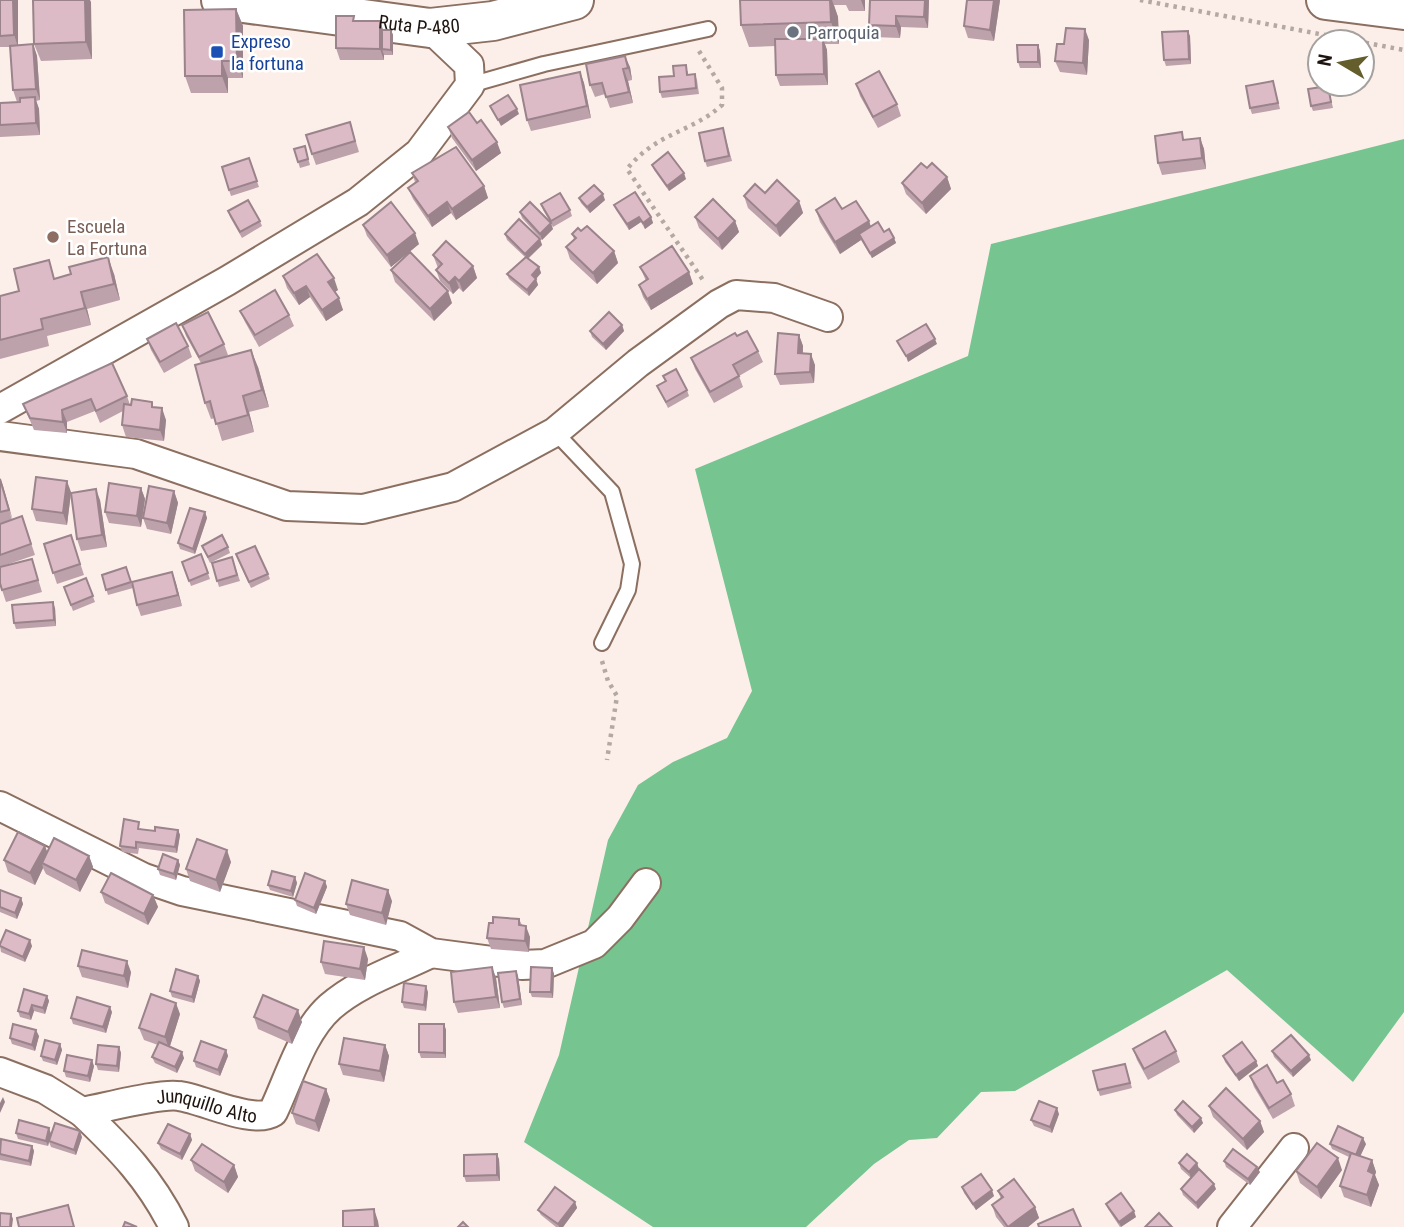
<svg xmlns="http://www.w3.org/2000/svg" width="1404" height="1227" font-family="'Roboto Condensed',sans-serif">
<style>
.forest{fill:#76c48f}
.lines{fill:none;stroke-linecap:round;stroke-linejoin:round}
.lane-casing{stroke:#8b6f61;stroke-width:18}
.street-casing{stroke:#8b6f61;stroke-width:32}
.secondary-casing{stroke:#8b6f61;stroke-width:42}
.path{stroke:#b4a8a2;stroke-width:4.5;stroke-dasharray:3.5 5;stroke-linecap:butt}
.lane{stroke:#fff;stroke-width:14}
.street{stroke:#fff;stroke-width:28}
.secondary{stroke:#fff;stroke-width:38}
.wall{fill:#bda1ab}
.shaded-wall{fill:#9a838b}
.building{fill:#dcbbc7;stroke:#9a838b;stroke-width:2}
.worship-dot{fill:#6b7280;stroke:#fff;stroke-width:2.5}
.transit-dot{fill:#1a4fb4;stroke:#fff;stroke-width:2.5}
.education-dot{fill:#8d6e63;stroke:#fff;stroke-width:2.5}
.labels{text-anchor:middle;stroke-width:5;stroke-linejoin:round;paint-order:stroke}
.street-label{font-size:19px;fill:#1f140f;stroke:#fff}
.worship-label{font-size:19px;fill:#5b616d;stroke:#fff;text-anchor:start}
.transit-label{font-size:19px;fill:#164399;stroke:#fff;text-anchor:start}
.education-label{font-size:19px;fill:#785e54;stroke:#fff;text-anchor:start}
</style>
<rect width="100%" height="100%" fill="#fcefe9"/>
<path class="forest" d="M1404 139V1012L1353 1082 1227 970 1015 1091 981 1092 937 1138 909 1140 874 1164 806 1227H653L524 1142 559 1055 608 840 638 785 673 762 727 738 752 691 695 469 968 356 991 244Z"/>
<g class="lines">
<g class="lane-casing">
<g id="lane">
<path d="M470 85 544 64 708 29"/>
<path d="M555 432 612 492 632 564 628 590 602 643"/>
</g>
</g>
<g class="street-casing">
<g id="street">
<path d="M0 409 227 281 358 202 419 153 470 85 469 65 430 28"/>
<path d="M0 436 136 454 287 506 363 509 453 487 555 432 638 363 719 304 736 295 774 298 828 317"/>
<path d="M0 806 144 878 182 891 400 936 431 953 522 965 545 964 594 944 620 918 646 883"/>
<path id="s1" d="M0 1072 45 1089 82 1112C105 1108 159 1093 179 1096 203 1099 253 1125 273 1112 289 1079 302 1032 330 1007 358 982 399 969 431 953"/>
<path d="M82 1112C121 1149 150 1179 174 1227"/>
<path d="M1232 1227 1294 1148"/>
</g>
</g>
<g class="secondary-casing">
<g id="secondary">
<path id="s2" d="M221 0 430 28 493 21 574 0"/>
<path d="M1326 0 1404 10"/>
</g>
</g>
<g class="path">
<path d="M1140 0 1404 50"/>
<path d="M699 51 722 88V105C691 133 657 132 627 169L705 283"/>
<path d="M602 661 608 681 617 696 607 760"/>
</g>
<use href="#lane" class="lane"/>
<use href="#street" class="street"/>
<use href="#secondary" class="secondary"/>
</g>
<g class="wall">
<path d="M0 0 18 45 33 44 37 56 40 100 36 101 39 109 40 135 0 137V103L17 102 13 90 10 47H0Z"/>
<path d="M33 0H90L92 59 41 61 34 44Z"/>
<path d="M740 0H865V11H849L846 5H834L838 17 839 44H825L827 50 828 85 780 86 776 75V46L749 47 741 25Z"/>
<path d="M870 0H929L928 28 901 27 900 38 873 37 869 25Z"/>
<path d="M967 0H1000L994 41 968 38 964 26Z"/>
<path d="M236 9 243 26V78H228V93H191L185 76Z"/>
<path d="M355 21H380L383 30H391L393 35V55H384V60H340L336 48Z"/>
<path d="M1190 36 1191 64 1166 66 1164 60Z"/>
<path d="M1089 40 1087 75 1060 72 1055 61 1064 44Z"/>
<path d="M1038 45 1040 51 1041 68H1020L1018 62Z"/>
<path d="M630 67 632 80 628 81 633 103 610 108 605 94 595 97 590 85Z"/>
<path d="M688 71V75L695 74 697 80 699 94 662 98 660 92 674 76Z"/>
<path d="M580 72 584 83 591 118 531 131 527 120Z"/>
<path d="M1273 81 1280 109 1252 114 1250 108Z"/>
<path d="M856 84 897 104 901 116 878 128 860 96Z"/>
<path d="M1328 86 1333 108 1313 111 1311 106Z"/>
<path d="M350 122 359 152 316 165 312 154Z"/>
<path d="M477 123 501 153 476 171 452 138 448 127Z"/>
<path d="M723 128 732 161 707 167 705 161Z"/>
<path d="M1182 132 1184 140 1200 138 1204 149 1206 169 1162 175 1158 163Z"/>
<path d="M305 146 310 165 300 168 294 149Z"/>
<path d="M249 158 259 187 231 196 229 190Z"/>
<path d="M652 165 686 179 669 191 654 170Z"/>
<path d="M927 168 947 177 951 189 926 214 906 194 902 183Z"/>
<path d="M412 173 484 186 488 198 456 220 451 213 432 227 413 199 408 188 415 182Z"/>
<path d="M744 196 799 201 803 213 780 237 748 208Z"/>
<path d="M579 198 605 200 590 213 581 203Z"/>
<path d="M541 204 570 210 572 216 553 227 543 210Z"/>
<path d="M614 205 651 217 653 223 645 229 641 222 629 230 616 210Z"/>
<path d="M842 209 869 221 871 227 884 232 894 238 896 243 872 258 861 240 840 254 820 222 816 210Z"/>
<path d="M228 211 260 221 262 226 242 238 230 217Z"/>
<path d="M520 212 553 229 542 240 522 218Z"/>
<path d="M695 217 735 221 739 232 722 250 699 228Z"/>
<path d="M363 225 419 244 391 267 367 236Z"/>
<path d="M581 231 614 251 618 263 597 284 570 259 566 247 574 239 572 234Z"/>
<path d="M505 234 540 239 542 245 528 259 539 267 541 273 536 279 538 285 529 296 509 279 507 274 525 257 507 240Z"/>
<path d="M433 255 473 266 477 278 463 292 459 288 453 294 440 281 436 270 438 268Z"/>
<path d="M640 267 689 272 693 284 651 310 643 297 639 285 646 281Z"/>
<path d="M391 270 452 303 434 321 395 282Z"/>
<path d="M114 274 120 300 87 309 91 325 47 336 49 346 0 359V296L19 291 56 279Z"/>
<path d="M283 276 338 290 334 292 343 310 326 321 310 297 299 305 287 288Z"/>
<path d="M240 311 289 315 294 326 259 347 245 322Z"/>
<path d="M182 325 224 344 228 355 224 357 258 367 269 407 249 412 254 432 222 441 215 418 211 419 205 403 201 363 186 336Z"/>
<path d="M622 325 624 331 606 350 592 337 590 331Z"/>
<path d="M799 335 803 346V353L815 365 814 383 780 385 775 374Z"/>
<path d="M737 336 758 351 763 362 739 376 743 387 714 403 695 369 691 358Z"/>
<path d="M147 339 188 346 192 357 164 373 151 350Z"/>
<path d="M663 376 687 390 689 396 668 408 657 386 665 381Z"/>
<path d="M127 396 130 405 155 408 166 420 164 441 126 437 122 425 123 411 100 423 95 411 67 422V433L34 430 23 404Z"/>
<path d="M0 478 12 520 22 516 35 555 0 567Z"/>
<path d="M141 488 145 499 141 527 109 523 105 512Z"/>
<path d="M174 491 178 503 171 534 147 529 143 518Z"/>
<path d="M71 493 100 500 107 547 81 551 77 539 71 493 67 525 36 521 32 509Z"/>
<path d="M205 512 207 518 195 554 180 549 178 543Z"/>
<path d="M71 535 84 575 57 584 44 544Z"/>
<path d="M202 546 228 547 230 553 210 563Z"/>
<path d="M201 554 210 579 191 586 182 562Z"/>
<path d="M232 557 240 581 219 587 212 563Z"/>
<path d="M32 559 42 592 6 602 2 590Z"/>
<path d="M238 560 268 574 270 579 251 588Z"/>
<path d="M126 567 133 588 108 595 102 575Z"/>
<path d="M172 572 182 606 141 616 137 605Z"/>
<path d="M86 578 95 602 73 611 64 587Z"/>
<path d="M55 608 56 626 16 629 14 623Z"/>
<path d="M141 828V830L155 831 178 830 180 835 177 853 139 848 138 854 122 852 120 846Z"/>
<path d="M45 846 47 852 89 856 93 867 80 892 46 874 43 868 35 885 8 872 4 860Z"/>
<path d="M178 860 180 865 176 880 160 875 158 869Z"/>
<path d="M231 862 220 892 190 881 186 869Z"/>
<path d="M295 877 297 883 293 897 270 890 268 885Z"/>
<path d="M325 881 327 887 316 914 297 906 295 900Z"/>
<path d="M0 890 21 898 23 904 17 919 0 912Z"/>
<path d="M101 892 153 895 158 907 148 925 105 903Z"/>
<path d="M392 901 386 925 350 915 346 904Z"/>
<path d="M519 919 522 925 530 937 529 952 491 949 487 938 493 923Z"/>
<path d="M0 946H32L25 962 1 952Z"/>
<path d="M368 959 365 980 325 974 321 962Z"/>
<path d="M78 966 131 972 128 988 82 977Z"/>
<path d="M492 967 496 978 500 1008 458 1013 454 1002Z"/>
<path d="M552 968 554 974 553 998 532 997 530 992Z"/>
<path d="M516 971 518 976 522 1005 504 1008 502 1002Z"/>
<path d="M198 976 200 981 194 1003 172 997 170 991Z"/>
<path d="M428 992 426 1011 404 1008 402 1002Z"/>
<path d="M47 996 49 1001 45 1014 34 1011 31 1020 20 1017 18 1011Z"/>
<path d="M112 1012 106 1033 73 1024 71 1018Z"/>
<path d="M180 1014 170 1046 184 1058 177 1073 155 1063 152 1057 158 1045 144 1040 139 1028Z"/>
<path d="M254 1017 302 1022 292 1044 258 1029Z"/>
<path d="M444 1024 446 1030V1058H421L419 1052Z"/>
<path d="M39 1036 35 1051 12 1044 10 1038Z"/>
<path d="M60 1044 62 1050 57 1065 43 1061 41 1056Z"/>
<path d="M385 1045 389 1056 384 1082 343 1075 339 1064Z"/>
<path d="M119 1047 121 1053 119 1072 98 1070 96 1064Z"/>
<path d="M1133 1049 1176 1051 1180 1062 1148 1080 1137 1060Z"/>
<path d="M226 1050 228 1056 220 1076 196 1067 194 1061Z"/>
<path d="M1272 1051 1311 1060 1293 1077 1274 1057Z"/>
<path d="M1223 1056 1256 1061 1258 1066 1239 1081 1225 1062Z"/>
<path d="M1125 1064 1132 1088 1100 1096 1098 1090Z"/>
<path d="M94 1066 90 1082 66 1077 64 1071Z"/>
<path d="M1250 1076 1277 1083 1291 1094 1295 1106 1273 1119 1254 1087Z"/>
<path d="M326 1089 330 1100 319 1132 296 1124 292 1113Z"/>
<path d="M1209 1106 1260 1121 1264 1132 1247 1150 1213 1117Z"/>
<path d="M1175 1110 1203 1123 1194 1133 1177 1115Z"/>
<path d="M1059 1114 1052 1133 1034 1126 1031 1120Z"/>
<path d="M49 1128 51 1134 82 1137 76 1155 51 1147 49 1142 48 1146 18 1139 16 1133Z"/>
<path d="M190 1134 192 1140 182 1160 161 1149 158 1143Z"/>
<path d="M0 1144 32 1146 34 1151 31 1166 0 1160Z"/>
<path d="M1330 1144H1366L1360 1156 1372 1160 1376 1172 1375 1175 1379 1185 1371 1207 1344 1197 1340 1186 1349 1157 1332 1149Z"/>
<path d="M499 1159 500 1181 466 1182 464 1176Z"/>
<path d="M191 1160 234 1165 238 1177 228 1193 195 1171Z"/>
<path d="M1224 1161 1260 1172 1250 1185 1226 1167Z"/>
<path d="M1179 1163H1197L1199 1169 1191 1178 1181 1169Z"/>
<path d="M1342 1170 1321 1199 1300 1183 1296 1171Z"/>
<path d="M962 1187 994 1196 976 1210 964 1193Z"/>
<path d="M1181 1189H1216L1198 1209 1183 1195Z"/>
<path d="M998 1191 1035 1207 1039 1218 1028 1227H1004L996 1217 992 1205 1001 1199Z"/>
<path d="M575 1202 577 1208 563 1227H556L541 1215 538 1210Z"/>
<path d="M1106 1204 1136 1217 1120 1227 1108 1209Z"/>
</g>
<g class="shaded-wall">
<path d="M13 0H18V47L14 35Z"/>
<path d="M85 0H90L91 2 92 59 86 42Z"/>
<path d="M830 0H832L838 17 839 44 831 22Z"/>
<path d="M861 0H865V11Z"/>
<path d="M925 0H929L928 28 924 17Z"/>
<path d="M994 0H1000L994 41 990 30Z"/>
<path d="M236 9 243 26V78L237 61Z"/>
<path d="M896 16 901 27 900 38 896 26Z"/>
<path d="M380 21 384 33 382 49 384 55V60L380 49Z"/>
<path d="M1085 29 1089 40 1087 75 1083 63Z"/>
<path d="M391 30 393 35V55L391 50Z"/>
<path d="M1188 31 1190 36 1191 64 1189 59Z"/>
<path d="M823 39 827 50 828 85 824 74Z"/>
<path d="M33 44 37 56 40 100 36 89Z"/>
<path d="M1038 45 1040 51 1041 68 1038 62Z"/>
<path d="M625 56 630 67 632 80 628 68Z"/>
<path d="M222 61 228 78V93L222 76Z"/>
<path d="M623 69 628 81 633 103 629 92Z"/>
<path d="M580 72 584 83 591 118 587 106Z"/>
<path d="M35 97 39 109 40 135 36 123Z"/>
<path d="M517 109 519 114 501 126 498 120Z"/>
<path d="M1200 138 1204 149 1206 169 1202 158Z"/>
<path d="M497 142 501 153 476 171 472 160Z"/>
<path d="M684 173 686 179 669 191 667 186Z"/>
<path d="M947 177 951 189 926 214 922 203Z"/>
<path d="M484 186 488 198 456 220 452 209Z"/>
<path d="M603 194 605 200 590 213 587 207Z"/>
<path d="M799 201 803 213 780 237 776 226Z"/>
<path d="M447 202 451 213 432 227 428 216Z"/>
<path d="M639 217 641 222 629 230 627 224Z"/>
<path d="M651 217 653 223 645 229 643 223Z"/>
<path d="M735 221 739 232 722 250 718 239Z"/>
<path d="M869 221 873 233 859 234 861 240 840 254 835 242Z"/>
<path d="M551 223 553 229 542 240 540 234Z"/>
<path d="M415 233 419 244 391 267 387 255Z"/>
<path d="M894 238 896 243 872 258 870 253Z"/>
<path d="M540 239 542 245 527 259 525 254Z"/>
<path d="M614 251 618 263 597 284 593 273Z"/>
<path d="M108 257 114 274 120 300 114 284Z"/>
<path d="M473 266 477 278 463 292 459 281Z"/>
<path d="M539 267 541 273 534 281 532 275Z"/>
<path d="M689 272 693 284 651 310 647 299Z"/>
<path d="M455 277 459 288 453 294 449 283Z"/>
<path d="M334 278 338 290 332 294 328 282Z"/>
<path d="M536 279 538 285 529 296 527 290Z"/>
<path d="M306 286 310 297 299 305 294 293Z"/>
<path d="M448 291 452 303 434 321 430 309Z"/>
<path d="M81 292 87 309 91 325 85 308Z"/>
<path d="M339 298 343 310 326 321 322 310Z"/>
<path d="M622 325 624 331 606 350 603 344Z"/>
<path d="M799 335 803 346 802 364 798 353Z"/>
<path d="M935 339 937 344 908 362 906 356Z"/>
<path d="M251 350 258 367 269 407 262 390Z"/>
<path d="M811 354 815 365 814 383 810 372Z"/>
<path d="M243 396 249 412 254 432 248 415Z"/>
<path d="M162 408 166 420 164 441 160 430Z"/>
<path d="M62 410 67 422V433L63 422Z"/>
<path d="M0 478 3 486 13 521 9 510Z"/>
<path d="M67 481 71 492 67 525 63 513Z"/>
<path d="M141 488 145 499 141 527 137 516Z"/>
<path d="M96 489 100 500 107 547 102 535Z"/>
<path d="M174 491 178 503 171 534 167 523Z"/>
<path d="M205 512 207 518 195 554 193 549Z"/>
<path d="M172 572 176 583 182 606 178 595Z"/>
<path d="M53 602 55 608 56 626 54 620Z"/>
<path d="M178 830 180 835 177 853 175 847Z"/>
<path d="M45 846 49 857 42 863 43 868 35 885 30 873Z"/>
<path d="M227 850 231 862 220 892 216 880Z"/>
<path d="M89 856 93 867 80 892 76 880Z"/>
<path d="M178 860 180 865 176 880 174 874Z"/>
<path d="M295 877 297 883 293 897 291 891Z"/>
<path d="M325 881 327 887 316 914 314 908Z"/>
<path d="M388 890 392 901 386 925 382 913Z"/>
<path d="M153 895 158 907 148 925 144 914Z"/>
<path d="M21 898 23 904 17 919 15 913Z"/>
<path d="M526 926 530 937 529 952 525 941Z"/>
<path d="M30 940 32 946 25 962 23 957Z"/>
<path d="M364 947 368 959 365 980 360 969Z"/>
<path d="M127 961 131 972 128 988 124 976Z"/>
<path d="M492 967 496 978 500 1008 496 997Z"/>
<path d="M552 968 554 974 553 998 551 992Z"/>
<path d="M516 971 518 976 522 1005 520 999Z"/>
<path d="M198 976 200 981 194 1003 192 997Z"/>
<path d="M426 986 428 992 426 1011 424 1005Z"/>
<path d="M47 996 49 1001 45 1014 43 1008Z"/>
<path d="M176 1003 180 1014 169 1049 165 1037Z"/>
<path d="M32 1005 34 1011 31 1020 29 1014Z"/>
<path d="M110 1007 112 1012 106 1033 103 1027Z"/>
<path d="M298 1010 302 1022 292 1044 288 1032Z"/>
<path d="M444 1024 446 1030V1058L444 1053Z"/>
<path d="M36 1030 39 1036 35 1051 32 1045Z"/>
<path d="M60 1044 62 1050 57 1065 55 1060Z"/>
<path d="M385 1045 389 1056 384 1082 380 1071Z"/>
<path d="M119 1047 121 1053 119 1072 117 1066Z"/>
<path d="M226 1050 228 1056 220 1076 218 1070Z"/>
<path d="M182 1052 184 1058 177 1073 175 1067Z"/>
<path d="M1309 1055 1311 1060 1293 1077 1291 1071Z"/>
<path d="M92 1060 94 1066 90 1082 88 1076Z"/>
<path d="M1256 1061 1258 1066 1239 1081 1236 1075Z"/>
<path d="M326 1089 330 1100 319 1132 315 1121Z"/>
<path d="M3 1097 5 1102 0 1113V1103Z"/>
<path d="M1057 1108 1059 1114 1052 1133 1050 1127Z"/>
<path d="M1201 1118 1203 1123 1194 1133 1192 1127Z"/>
<path d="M1260 1121 1264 1132 1247 1150 1243 1139Z"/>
<path d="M49 1128 51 1134 48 1146 46 1141Z"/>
<path d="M80 1131 82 1137 76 1155 74 1150Z"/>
<path d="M190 1134 192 1140 182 1160 180 1154Z"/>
<path d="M1363 1138 1366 1144 1358 1161 1356 1155Z"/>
<path d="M32 1146 34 1151 31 1166 29 1161Z"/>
<path d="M497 1154 499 1159 500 1181 497 1175Z"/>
<path d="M1338 1158 1342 1170 1321 1199 1317 1187Z"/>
<path d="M1372 1160 1376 1172 1375 1175 1379 1185 1371 1207 1367 1195 1368 1171Z"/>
<path d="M1197 1163 1199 1169 1191 1178 1189 1172Z"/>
<path d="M234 1165 238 1177 228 1193 224 1182Z"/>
<path d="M1257 1167 1260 1172 1250 1185 1248 1179Z"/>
<path d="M1214 1184 1216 1189 1198 1209 1196 1203Z"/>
<path d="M992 1190 994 1196 976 1210 973 1204Z"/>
<path d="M575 1202 577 1208 563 1227H559L558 1224Z"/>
<path d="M1035 1207 1039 1218 1028 1227H1008Z"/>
<path d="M374 1209 378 1221 379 1227H375Z"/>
<path d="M1134 1211 1136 1217 1121 1227 1119 1222Z"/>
<path d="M11 1214 13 1219 12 1227H10Z"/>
</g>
<g class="building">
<path d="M0 0H13L14 35 0 36Z"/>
<path d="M33 0H85L86 42 34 44Z"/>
<path d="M740 0H830L831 22 741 25Z"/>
<path d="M870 0H925L924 17 896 16V26L869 25Z"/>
<path d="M967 0H994L990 30 964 26Z"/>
<path d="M236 9 237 61H222V76H185L184 10Z"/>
<path d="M336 16H354L353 21H380V49L336 48Z"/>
<path d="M1066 28 1085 29 1083 63 1055 61 1057 44H1064Z"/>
<path d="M382 30H391V50L382 49Z"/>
<path d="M1188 31 1189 59 1164 60 1162 32Z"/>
<path d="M775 39H823L824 74 776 75Z"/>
<path d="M33 44 36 89 13 90 10 46Z"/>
<path d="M1017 45H1038V62H1018Z"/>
<path d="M625 56 628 68 623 69 629 92 606 97 602 83 590 85 586 64Z"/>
<path d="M686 65 687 75 695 74 696 88 660 92 659 77 674 76 673 66Z"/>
<path d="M879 71 897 104 873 117 856 84Z"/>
<path d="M580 72 587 106 527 120 520 85Z"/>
<path d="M1273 81 1278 103 1250 108 1246 86Z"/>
<path d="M1328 86 1331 102 1311 106 1308 89Z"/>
<path d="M508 95 517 109 498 120 490 106Z"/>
<path d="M35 97 36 123 0 125V103L20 102V98Z"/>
<path d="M469 112 477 123 481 120 497 142 472 160 448 127Z"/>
<path d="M350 122 355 141 312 154 306 135Z"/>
<path d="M723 128 729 156 705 161 699 133Z"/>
<path d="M1182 132 1183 140 1200 138 1202 158 1158 163 1155 136Z"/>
<path d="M305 146 308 159 298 162 294 149Z"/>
<path d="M456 147 484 186 452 209 447 202 428 216 408 188 418 181 412 173Z"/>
<path d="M668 152 684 173 667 186 652 165Z"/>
<path d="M249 158 257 181 229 190 222 167Z"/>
<path d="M921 163 927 168 932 163 947 177 922 203 902 183Z"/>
<path d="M777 180 799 201 776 226 744 196 755 184 765 193Z"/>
<path d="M594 185 603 194 587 207 579 198Z"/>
<path d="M635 192 651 217 643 223 639 217 627 224 614 205Z"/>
<path d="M560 193 570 210 551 221 541 204Z"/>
<path d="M835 198 842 209 856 201 869 221 835 242 816 210Z"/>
<path d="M713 199 735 221 718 239 695 217Z"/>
<path d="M248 200 260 221 240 232 228 211Z"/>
<path d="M391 202 415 233 387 255 363 225Z"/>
<path d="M530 202 551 223 540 234 520 212Z"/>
<path d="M519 219 540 239 525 254 505 234Z"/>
<path d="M878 222 884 232 889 229 894 238 870 253 859 234Z"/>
<path d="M587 226 614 251 593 273 566 247 576 238 572 234 578 228 581 231Z"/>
<path d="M446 241 473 266 459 281 455 277 449 283 436 270 442 264 433 255Z"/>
<path d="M672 246 689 272 647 299 639 285 648 279 640 267Z"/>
<path d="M410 252 448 291 430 309 391 270Z"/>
<path d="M317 254 334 278 328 282 339 298 322 310 306 286 294 293 283 276Z"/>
<path d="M108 257 114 284 81 292 85 308 41 319 43 329 0 340V296L19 291 14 269 49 260 54 279 71 274 69 267Z"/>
<path d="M526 257 539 267 532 275 536 279 527 290 507 274Z"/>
<path d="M275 290 289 315 255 335 240 311Z"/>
<path d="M208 312 224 344 199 357 182 325Z"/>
<path d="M609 312 622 325 603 344 590 331Z"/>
<path d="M176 323 188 346 160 362 147 339Z"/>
<path d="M926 324 935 339 906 356 897 341Z"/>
<path d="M747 331 758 351 733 365 739 376 710 392 691 358 735 333 737 336Z"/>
<path d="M778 333 799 335 798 353 811 354 810 372 775 374Z"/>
<path d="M251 350 262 390 243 396 248 415 216 424 210 401 205 403 195 365Z"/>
<path d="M112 363 127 396 96 411 91 399 62 410 63 422 30 418 23 404Z"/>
<path d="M676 369 687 390 666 402 657 386 666 381 663 376Z"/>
<path d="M132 399 152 402V407L162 408 160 430 122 425 124 404 131 405Z"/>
<path d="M36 477 67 481 63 513 32 509Z"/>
<path d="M0 479 9 510 0 512Z"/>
<path d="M109 483 141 488 137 516 105 512Z"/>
<path d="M149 486 174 491 167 523 143 518Z"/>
<path d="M96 489 102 535 77 539 71 493Z"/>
<path d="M190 508 205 512 193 549 178 543Z"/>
<path d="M22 516 31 544 0 555V524Z"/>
<path d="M71 535 80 564 53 573 44 544Z"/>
<path d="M222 535 228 547 208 557 202 546Z"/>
<path d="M255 546 268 574 249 582 236 554Z"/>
<path d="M201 554 208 573 189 581 182 562Z"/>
<path d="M232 557 237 575 217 581 212 563Z"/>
<path d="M32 559 38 580 2 590 0 583V567Z"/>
<path d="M126 567 131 582 106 590 102 575Z"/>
<path d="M172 572 178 595 137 605 132 582Z"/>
<path d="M86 578 93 596 71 605 64 587Z"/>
<path d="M53 602 54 620 14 623 12 605Z"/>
<path d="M124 819 139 822 138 829 155 831V827L178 830 175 847 136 842V848L120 846Z"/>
<path d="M18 832 45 846 30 873 4 860Z"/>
<path d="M54 838 89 856 76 880 42 863Z"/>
<path d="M197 839 227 850 216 880 186 869Z"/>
<path d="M163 854 178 860 174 874 158 869Z"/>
<path d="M272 871 295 877 291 891 268 885Z"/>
<path d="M111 873 153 895 144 914 101 892Z"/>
<path d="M305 873 325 881 314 908 295 900Z"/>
<path d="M352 880 388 890 382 913 346 904Z"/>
<path d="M0 890 21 898 15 913 0 907Z"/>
<path d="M493 917 519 919V925L526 926 525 941 487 938 489 923H493Z"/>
<path d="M6 930 30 940 23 957 0 946V944Z"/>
<path d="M324 941 364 947 360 969 321 962Z"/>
<path d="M82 950 127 961 124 976 78 966Z"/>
<path d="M492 967 496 997 454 1002 451 972Z"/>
<path d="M531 967 552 968 551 992H530Z"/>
<path d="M176 969 198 976 192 997 170 991Z"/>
<path d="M516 971 520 999 502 1002 498 973Z"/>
<path d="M404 983 426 986 424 1005 402 1002Z"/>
<path d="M24 989 47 996 43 1008 32 1005 29 1014 18 1011Z"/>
<path d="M151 994 176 1003 165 1037 139 1028Z"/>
<path d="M263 995 298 1010 288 1032 254 1017Z"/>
<path d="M77 997 110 1007 103 1027 71 1018Z"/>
<path d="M13 1024 36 1030 32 1045 10 1038Z"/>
<path d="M419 1024H444V1053L419 1052Z"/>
<path d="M1165 1031 1176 1051 1144 1069 1133 1049Z"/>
<path d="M1291 1035 1309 1055 1291 1071 1272 1051Z"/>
<path d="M344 1038 385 1045 380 1071 339 1064Z"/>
<path d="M45 1040 60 1044 55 1060 41 1056Z"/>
<path d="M201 1041 226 1050 218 1070 194 1061Z"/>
<path d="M159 1042 182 1052 175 1067 152 1057Z"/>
<path d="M1242 1042 1256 1061 1236 1075 1223 1056Z"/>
<path d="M98 1045 119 1047 117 1066 96 1064Z"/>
<path d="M67 1055 92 1060 88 1076 64 1071Z"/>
<path d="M1125 1064 1130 1083 1098 1090 1093 1071Z"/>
<path d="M1267 1065 1277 1083 1283 1080 1291 1094 1269 1108 1250 1076Z"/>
<path d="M303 1081 326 1089 315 1121 292 1113Z"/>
<path d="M1226 1088 1260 1121 1243 1139 1209 1106Z"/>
<path d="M1039 1101 1057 1108 1050 1127 1031 1120Z"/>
<path d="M1183 1101 1201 1118 1192 1127 1175 1110Z"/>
<path d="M19 1120 49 1128 46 1141 16 1133Z"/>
<path d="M55 1123 80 1131 74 1150 49 1141Z"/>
<path d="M168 1124 190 1134 180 1154 158 1143Z"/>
<path d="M1338 1126 1363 1138 1356 1155 1330 1144Z"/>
<path d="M1 1139 32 1146 29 1161 0 1154Z"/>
<path d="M1317 1143 1338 1158 1317 1187 1296 1171Z"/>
<path d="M202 1144 234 1165 224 1182 191 1160Z"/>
<path d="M1233 1149 1257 1167 1248 1179 1224 1161Z"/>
<path d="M1351 1153 1372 1160 1368 1171 1374 1174 1367 1195 1340 1186Z"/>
<path d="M497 1154V1175L464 1176V1155Z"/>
<path d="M1187 1154 1197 1163 1189 1172 1179 1163Z"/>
<path d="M1199 1169 1214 1184 1196 1203 1181 1189Z"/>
<path d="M981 1174 992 1190 973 1204 962 1187Z"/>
<path d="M1014 1179 1035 1207 1008 1227 992 1205 1003 1197 998 1191Z"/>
<path d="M555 1187 575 1202 558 1224 538 1210Z"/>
<path d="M1121 1193 1134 1211 1119 1222 1106 1204Z"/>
<path d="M68 1205 74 1227H19L17 1218Z"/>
<path d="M374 1209 375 1227H343V1211Z"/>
<path d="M1073 1209 1081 1227H1039L1038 1224Z"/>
<path d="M0 1213 11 1214 10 1227H0Z"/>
<path d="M1159 1213 1172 1227H1145Z"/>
<path d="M125 1222 137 1227H123Z"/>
<path d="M463 1222 468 1227H458Z"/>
</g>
<circle class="worship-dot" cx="793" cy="32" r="7"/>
<rect class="transit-dot" x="210" y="45" width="14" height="14" rx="3.5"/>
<circle class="education-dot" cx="53" cy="237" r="7"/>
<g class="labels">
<g class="street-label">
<text dy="7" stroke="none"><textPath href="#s2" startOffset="200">Ruta P-480</textPath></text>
<text dy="7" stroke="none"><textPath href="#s1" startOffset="219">Junquillo Alto</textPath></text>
</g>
<g class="worship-label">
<text x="807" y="39">Parroquia</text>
</g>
<g class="transit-label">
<text x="231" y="48">Expreso<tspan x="231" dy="22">la fortuna</tspan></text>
</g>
<g class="education-label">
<text x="67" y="233">Escuela<tspan x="67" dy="22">La Fortuna</tspan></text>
</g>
</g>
<g transform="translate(1341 63) rotate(280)"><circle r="33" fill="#ffffff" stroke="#a5a19f" stroke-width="2"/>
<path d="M0-5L12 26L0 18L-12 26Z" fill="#635e2b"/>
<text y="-10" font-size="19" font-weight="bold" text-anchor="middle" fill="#1f140f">N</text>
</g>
</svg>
